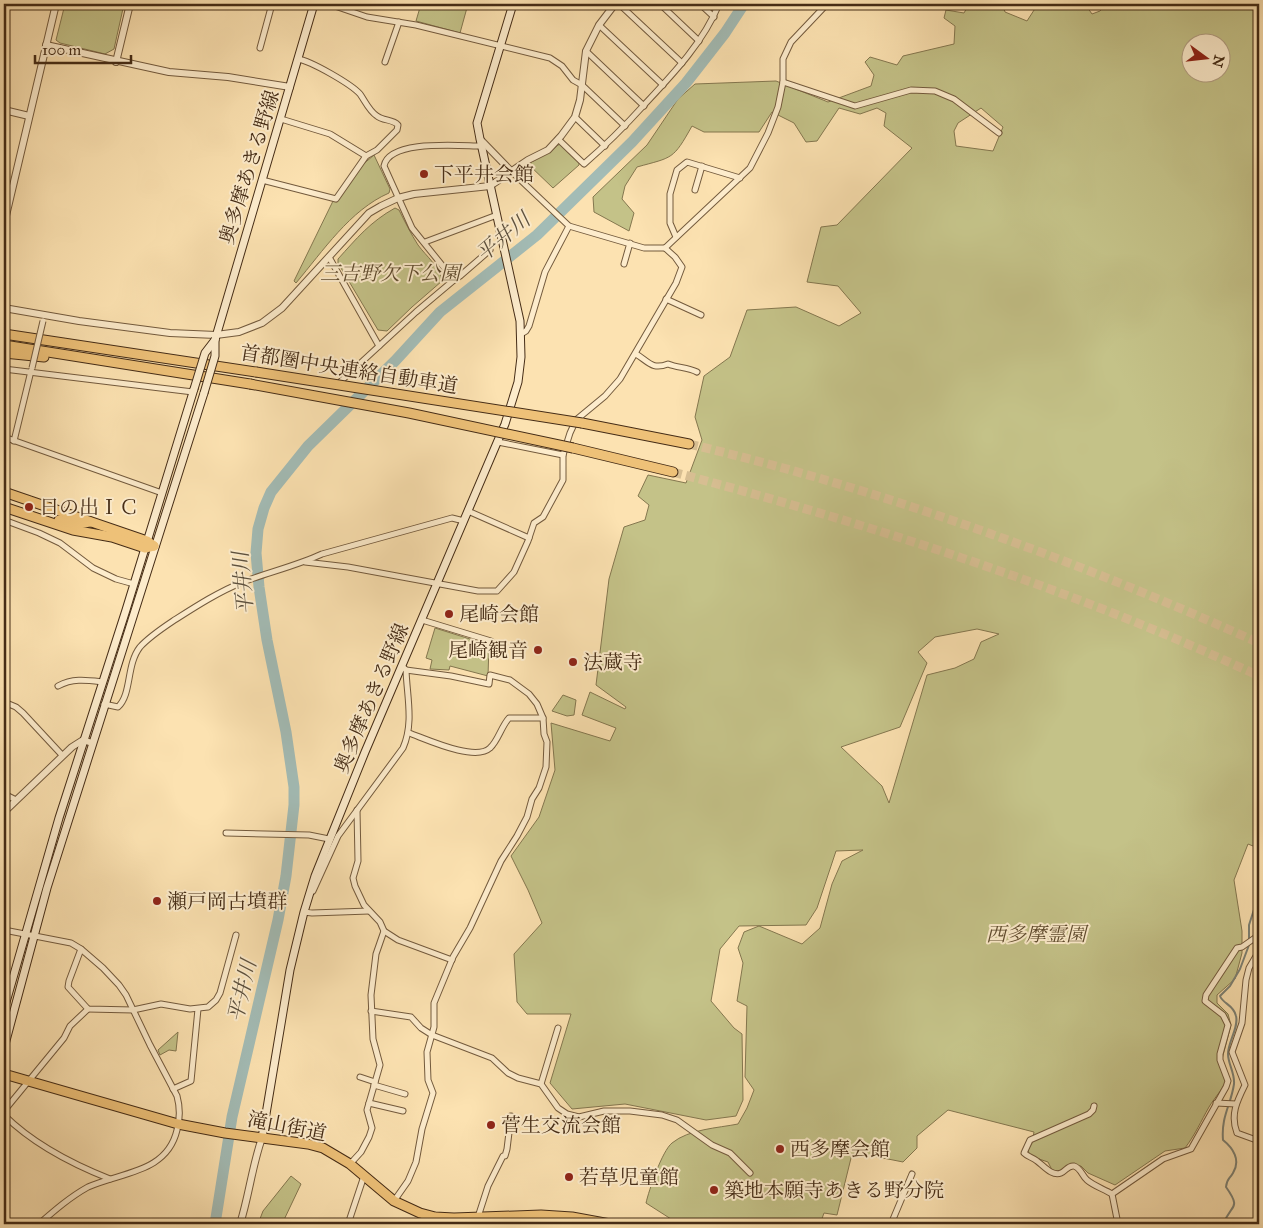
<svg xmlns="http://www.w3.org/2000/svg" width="1263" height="1228" font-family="'IM FELL Great Primer','Noto Serif JP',serif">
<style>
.green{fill:#c4c288;stroke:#84774f;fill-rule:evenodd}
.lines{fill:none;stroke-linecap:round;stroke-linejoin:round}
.stream{stroke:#7d8276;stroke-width:2}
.river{stroke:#a3bcb6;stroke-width:11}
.motorway-tunnel{stroke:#d7be92;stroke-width:9;stroke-dasharray:9 4.5;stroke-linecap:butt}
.minor-casing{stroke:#735a3d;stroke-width:7}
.tertiary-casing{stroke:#735a3d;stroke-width:8}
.secondary-casing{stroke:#452c16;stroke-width:9}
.trunk-casing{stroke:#452c16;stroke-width:11}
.motorway-casing{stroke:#452c16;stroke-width:11}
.minor{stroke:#fdeccc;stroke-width:5}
.tertiary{stroke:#fdeccc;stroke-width:6}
.secondary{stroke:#fdeccc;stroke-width:7}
.trunk{stroke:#eec178;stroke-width:9}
.motorway{stroke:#eec178;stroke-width:9}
.minor-bridge-casing{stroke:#735a3d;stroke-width:7;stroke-linecap:butt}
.secondary-bridge-casing{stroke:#452c16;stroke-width:9;stroke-linecap:butt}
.motorway-bridge-casing{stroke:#452c16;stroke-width:11;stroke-linecap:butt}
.minor-bridge{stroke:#fdeccc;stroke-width:5}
.secondary-bridge{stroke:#fdeccc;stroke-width:7}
.motorway-bridge{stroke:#eec178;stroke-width:9}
.poi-dot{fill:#8f2418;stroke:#fdeccc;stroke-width:2}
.labels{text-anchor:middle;stroke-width:4;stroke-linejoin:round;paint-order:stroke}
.street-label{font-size:20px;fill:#452c16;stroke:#fdeccc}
.poi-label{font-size:20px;fill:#452c16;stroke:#fdeccc;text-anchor:start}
.park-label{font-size:20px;font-style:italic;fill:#5e4a2d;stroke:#fdeccc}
.water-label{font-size:21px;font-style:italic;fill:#5c503e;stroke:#fdeccc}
</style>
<rect width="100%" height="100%" fill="#fce2b1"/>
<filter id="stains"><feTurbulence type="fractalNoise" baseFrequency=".004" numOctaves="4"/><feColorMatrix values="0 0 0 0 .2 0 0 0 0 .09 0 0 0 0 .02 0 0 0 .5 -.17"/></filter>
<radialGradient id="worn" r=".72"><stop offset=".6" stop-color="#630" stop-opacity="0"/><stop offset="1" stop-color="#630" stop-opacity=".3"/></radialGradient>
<g class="green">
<path d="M65 4H124L114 49 105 54 60 43 56 40Z"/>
<path d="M421 4H468L460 33 416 21Z"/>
<path d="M969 4H1002L1005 12 1027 21 1036 7 1043 4H1085L1092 14 1100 11 1107 4H1259V846L1258 848 1248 844 1234 880 1242 931V953L1235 979 1217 995V1003L1228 1014 1231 1025 1221 1063 1228 1077C1224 1088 1215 1097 1209 1107 1201 1121 1195 1135 1185 1148L1165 1151 1115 1185 1088 1173 1081 1166 1069 1165 1061 1172 1052 1170 1048 1162 1030 1156 1028 1150 1032 1143 1034 1132 948 1110 917 1136V1148L903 1162 868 1155 852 1154 837 1215 824 1213 820 1224H686L671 1219 646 1203C649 1190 662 1151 672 1143 689 1129 718 1128 738 1124L747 1108 754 1090 745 1077 747 1006 737 1001 743 963 738 948 744 932 759 926 802 944 820 928 832 884 842 861 863 850 836 851 817 908 806 925 739 926 720 949 711 1001 734 1028 742 1034 743 1100 736 1116 706 1120 625 1104 572 1109 550 1083 571 1014H527L517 1002 514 954 542 923 528 890 511 856 539 817 555 770 551 723 610 741 616 728 582 715 590 692 625 709 626 707 596 685 609 579 624 527 645 520 649 505 638 496 648 475 686 483 702 440 695 417 704 376 730 357 747 310 796 307 839 326 861 313 838 286 807 282 821 227 837 225 912 148 884 126 886 113 877 108 860 114 839 108 817 141 806 142 794 123 772 112 759 132H704L692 126C673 160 673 157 637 167L625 186 622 199 634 213 629 231 594 212 593 197 647 145 678 99 695 84 776 81 828 102 871 86 874 75 865 62 870 57 897 65 903 56 954 44 955 26 944 18 946 10 964 13ZM1190 42H1220V72H1190ZM981 108 1003 127 993 151 956 146 954 131 958 123ZM977 629 999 634 981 642 974 659 955 668 927 675 889 803 882 786 841 747 900 727 927 663 918 652 935 637Z"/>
<path d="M561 144 579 162V165L553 188 528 164 551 151 558 145Z"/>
<path d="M374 155 390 189 389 193C350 210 323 251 296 283L294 281 333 201 337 202 361 166Z"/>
<path d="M395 208 399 210C405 222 411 234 418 245 426 256 441 268 442 281L412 307 387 331 378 330 338 263V259C357 238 370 222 395 208Z"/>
<path d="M435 628 489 645 488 676 450 666 449 670 430 669 432 660 426 658Z"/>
<path d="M563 695 576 700 574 715 567 716 552 711Z"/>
<path d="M178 1032 176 1051 169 1050 160 1055 158 1050Z"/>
<path d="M291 1176 301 1184 282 1224H258L263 1211Z"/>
</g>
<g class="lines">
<g class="stream">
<path d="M1249 940V925L1259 894"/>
<path d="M1224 1224C1229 1204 1243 1211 1226 1187 1227 1178 1229 1180 1233 1173 1241 1160 1233 1148 1223 1140 1221 1116 1231 1105 1234 1084 1235 1073 1228 1064 1228 1054 1228 1042 1239 1027 1236 1016 1234 1005 1223 1004 1220 996L1230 986 1240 969 1249 945"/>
</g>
<path class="river" d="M215 1224 232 1117 278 920 286 876 294 805V787L286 732 267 640 259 587 256 553 258 529 264 508 271 492 308 446 395 361 440 312 537 235 632 142 686 83 725 33 744 4"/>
<g class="motorway-tunnel">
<path d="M689 444C885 490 1076 560 1259 643"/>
<path d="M673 472C873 525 1071 588 1259 676"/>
</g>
<g class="minor-casing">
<g id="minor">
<path d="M329 4 367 17 416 25 550 58 562 66 573 80 582 85 625 126"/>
<path d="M619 4 682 63"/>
<path d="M660 4 699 41"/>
<path d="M700 4 714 17"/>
<path d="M599 25 663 85"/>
<path d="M260 48 272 4"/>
<path d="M586 51 644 106"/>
<path d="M385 62 399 22"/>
<path d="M783 82 855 106 911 90 935 91 954 99 999 133"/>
<path d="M575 117 605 146"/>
<path d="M281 119 330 134 366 156"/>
<path d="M558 139 584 164C606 145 625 126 644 105 673 74 703 43 719 4"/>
<path d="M511 171 569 226 644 248H665L750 168 768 133 778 107 783 82V59L791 42 827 4"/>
<path d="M262 180 336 199 366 156 377 150 397 130 398 125C393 119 383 121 377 116 369 111 365 101 360 94 351 84 311 61 298 59"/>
<path d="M695 190 702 166"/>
<path d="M676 237 670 223V194L677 170 687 162 740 178"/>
<path d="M425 242 497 215"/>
<path d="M329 257 379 346"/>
<path d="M624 264 630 243"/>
<path d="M454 280 412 228 384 166C389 139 460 146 481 146"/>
<path d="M666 299 701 315"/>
<path d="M521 334 526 331 529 326 545 272 569 226"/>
<path d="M636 354C649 362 652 370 668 364 678 368 687 367 697 372"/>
<path d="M4 369 193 392"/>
<path d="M341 381 416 312 454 280 460 276 490 250"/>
<path d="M4 437 162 493"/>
<path d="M14 441 31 371"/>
<path d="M498 442 563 455"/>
<path d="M468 511 529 538"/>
<path d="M4 520 39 533 60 543 93 568 116 579 134 584"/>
<path d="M305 562 348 567 478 591H497L514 572 528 541 534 523 543 517 563 480V455L570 433 576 420 605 396 620 379 676 283 682 267 675 257 665 248"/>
<path d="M422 620 491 641"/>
<path d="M58 686C73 678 86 680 103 682"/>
<path d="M4 702 16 707 23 713 62 755"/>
<path d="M104 704 118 707C132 694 126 665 140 647 149 637 161 629 173 621 195 607 218 592 243 582 269 572 296 566 322 554L452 518 464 521"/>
<path d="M409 733C426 739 475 762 490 748 498 741 501 727 509 718H543"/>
<path d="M4 794 16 800"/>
<path d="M226 833 309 835 329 839"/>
<path d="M313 891 338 836 403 748C414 723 407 697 406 670L404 668"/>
<path d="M305 910 304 912 312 913 369 911"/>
<path d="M4 930 71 943 81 949 103 968 119 985 126 995 150 1045 177 1096C180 1107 180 1119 177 1130 167 1173 121 1172 88 1187 70 1197 55 1210 39 1224"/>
<path d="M384 931 398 940 452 960"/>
<path d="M81 949 69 981 68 987 88 1009 133 1010 161 1004 190 1009 208 1007 216 1000 220 993 236 935"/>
<path d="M1259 951 1249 968 1246 980 1242 1023 1232 1052 1245 1085C1237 1101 1230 1115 1237 1133L1259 1141"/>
<path d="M371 1011 411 1017 421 1028 432 1035 492 1058 508 1073 518 1078 541 1084 558 1108 567 1114 579 1117 604 1111H630L662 1115 677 1120 712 1145 730 1153 750 1173"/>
<path d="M360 1077 375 1082"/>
<path d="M541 1084 558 1028"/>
<path d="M374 1085 405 1094"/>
<path d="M173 1089 191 1081 198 1009"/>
<path d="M369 1103 403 1111"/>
<path d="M1216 1103 1236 1104"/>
<path d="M1094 1106 1093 1110 1089 1114 1030 1140 1024 1153C1028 1157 1032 1157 1037 1161 1043 1165 1052 1177 1061 1173 1066 1171 1068 1165 1074 1166 1081 1168 1082 1176 1087 1180 1094 1186 1104 1189 1112 1194"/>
<path d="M4 1111 64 1038 70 1026 88 1009"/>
<path d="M4 1115C33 1144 72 1164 110 1179"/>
<path d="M350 1164 361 1152 369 1137 372 1128 367 1110 380 1065 373 1039 371 995 376 954 384 931 380 922 364 905 355 886 353 878 358 861 357 810"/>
<path d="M394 1201 408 1181 416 1162 422 1129 433 1093 428 1080 427 1052 434 1027V1003L453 957 470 928 501 861 517 836 527 817 532 799 539 788 546 767 547 742 544 734 543 718 537 704 529 694 510 680 490 675 489 684 451 676 406 670"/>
<path d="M478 1217 488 1186 503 1156H505L507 1149 511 1116"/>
<path d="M348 1224 364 1176"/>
<path d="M891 1224 912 1174"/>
<path d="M1118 1224 1112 1194 1163 1159 1191 1149 1226 1087 1228 1081 1220 1060V1054L1228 1025 1223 1015 1205 1001 1206 995 1237 948 1242 947 1259 935"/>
</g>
</g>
<g class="tertiary-casing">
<g id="tertiary">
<path d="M46 45 169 72 228 77 290 87"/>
<path d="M116 62 130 4"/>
<path d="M4 110 29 116"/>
<path d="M480 139 511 171"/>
<path d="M4 224 56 4"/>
<path d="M4 308 79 321 170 333 216 335 239 332 262 323 282 308 369 213 381 206 398 198 414 194 490 186 528 160 548 150 561 136 575 117 580 100 586 51 599 25 615 4"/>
<path d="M4 812 72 747 83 740 92 743"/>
<path d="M240 1224C249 1196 252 1166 262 1138"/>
</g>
</g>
<g class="secondary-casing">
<g id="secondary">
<path d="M215 340 314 4"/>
<path d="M4 1009 59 818 126 610 194 389"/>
<path d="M4 1048 47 888 204 393"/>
<path d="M262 1138 290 970 304 912 315 876 365 752 505 424 518 382 521 357 520 321 480 139 477 123 513 4"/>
</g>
</g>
<g class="trunk-casing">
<path id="trunk" d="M4 1074 178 1124 225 1133 308 1144 323 1148 350 1164 394 1201 420 1213 435 1217 454 1218 541 1215 572 1217 610 1224"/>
</g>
<g class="motorway-casing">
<g id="motorway">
<path d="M4 334 256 372"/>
<path d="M4 345 250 384"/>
<path d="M4 353 44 357"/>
<path d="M582 423 689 444"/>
<path d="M573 448 673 472"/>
<path d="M4 492 147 541 154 546"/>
<path d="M4 507 73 530 112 537 145 548 154 546"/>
<path d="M59 520 77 524 90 522"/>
</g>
</g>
<use href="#minor" class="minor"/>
<use href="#tertiary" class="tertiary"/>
<use href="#secondary" class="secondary"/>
<use href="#trunk" class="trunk"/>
<use href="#motorway" class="motorway"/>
<g class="minor-bridge-casing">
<path id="minor-bridge" d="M32 368 43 321"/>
</g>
<g class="secondary-bridge-casing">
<g id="secondary-bridge">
<path d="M194 389 205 353 215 340"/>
<path d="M204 393 215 356V340"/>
</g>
</g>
<g class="motorway-bridge-casing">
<g id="motorway-bridge">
<path d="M256 372 582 423"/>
<path d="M250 384 409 413 573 448"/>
</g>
</g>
<use href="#minor-bridge" class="minor-bridge"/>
<use href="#secondary-bridge" class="secondary-bridge"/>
<use href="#motorway-bridge" class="motorway-bridge"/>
</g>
<g class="poi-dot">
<circle cx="424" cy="174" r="5"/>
<circle cx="29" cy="507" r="5"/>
<circle cx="449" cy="614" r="5"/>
<circle cx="538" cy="650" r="5"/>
<circle cx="573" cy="662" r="5"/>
<circle cx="157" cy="901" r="5"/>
<circle cx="491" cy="1125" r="5"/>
<circle cx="780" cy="1149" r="5"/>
<circle cx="569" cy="1177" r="5"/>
<circle cx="714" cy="1190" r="5"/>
</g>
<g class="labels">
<g class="street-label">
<text transform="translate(249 167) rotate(-73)" y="7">奥多摩あきる野線</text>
<text transform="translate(349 369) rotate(9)" y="7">首都圏中央連絡自動車道</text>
<text transform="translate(371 698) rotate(-67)" y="7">奥多摩あきる野線</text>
<text transform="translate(287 1126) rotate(11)" y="7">滝山街道</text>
</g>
<g class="poi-label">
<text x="434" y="181">下平井会館</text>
<text x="39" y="514">日の出ＩＣ</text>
<text x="459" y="621">尾崎会館</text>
<text x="528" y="657" text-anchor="end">尾崎観音</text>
<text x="583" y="669">法蔵寺</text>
<text x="167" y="908">瀬戸岡古墳群</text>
<text x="501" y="1132">菅生交流会館</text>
<text x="790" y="1156">西多摩会館</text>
<text x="579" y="1184">若草児童館</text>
<text x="724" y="1197">築地本願寺あきる野分院</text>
</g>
<g class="park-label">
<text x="390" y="280">三吉野欠下公園</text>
<text x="1036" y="941">西多摩霊園</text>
</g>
<g class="water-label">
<text transform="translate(503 237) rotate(-40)" y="7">平井川</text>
<text transform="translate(243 583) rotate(-95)" y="7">平井川</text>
<text transform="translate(242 991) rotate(-77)" y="7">平井川</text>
</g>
</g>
<rect width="1263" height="1228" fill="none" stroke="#fce2b1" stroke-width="20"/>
<rect x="5" y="5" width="1253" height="1218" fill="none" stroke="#452c16" stroke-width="2.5"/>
<rect x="10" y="10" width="1243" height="1208" fill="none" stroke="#452c16"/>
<g transform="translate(1206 58) rotate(105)"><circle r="24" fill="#fdeccc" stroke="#b39f83"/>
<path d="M0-4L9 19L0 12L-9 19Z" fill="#8f2418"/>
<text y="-8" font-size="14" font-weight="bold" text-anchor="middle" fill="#452c16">N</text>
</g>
<path d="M35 55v8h96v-8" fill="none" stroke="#452c16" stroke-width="2.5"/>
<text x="42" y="55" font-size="15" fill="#452c16" stroke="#fdeccc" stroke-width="4" paint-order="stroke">100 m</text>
<rect width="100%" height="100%" filter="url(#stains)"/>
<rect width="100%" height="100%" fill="url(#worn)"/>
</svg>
